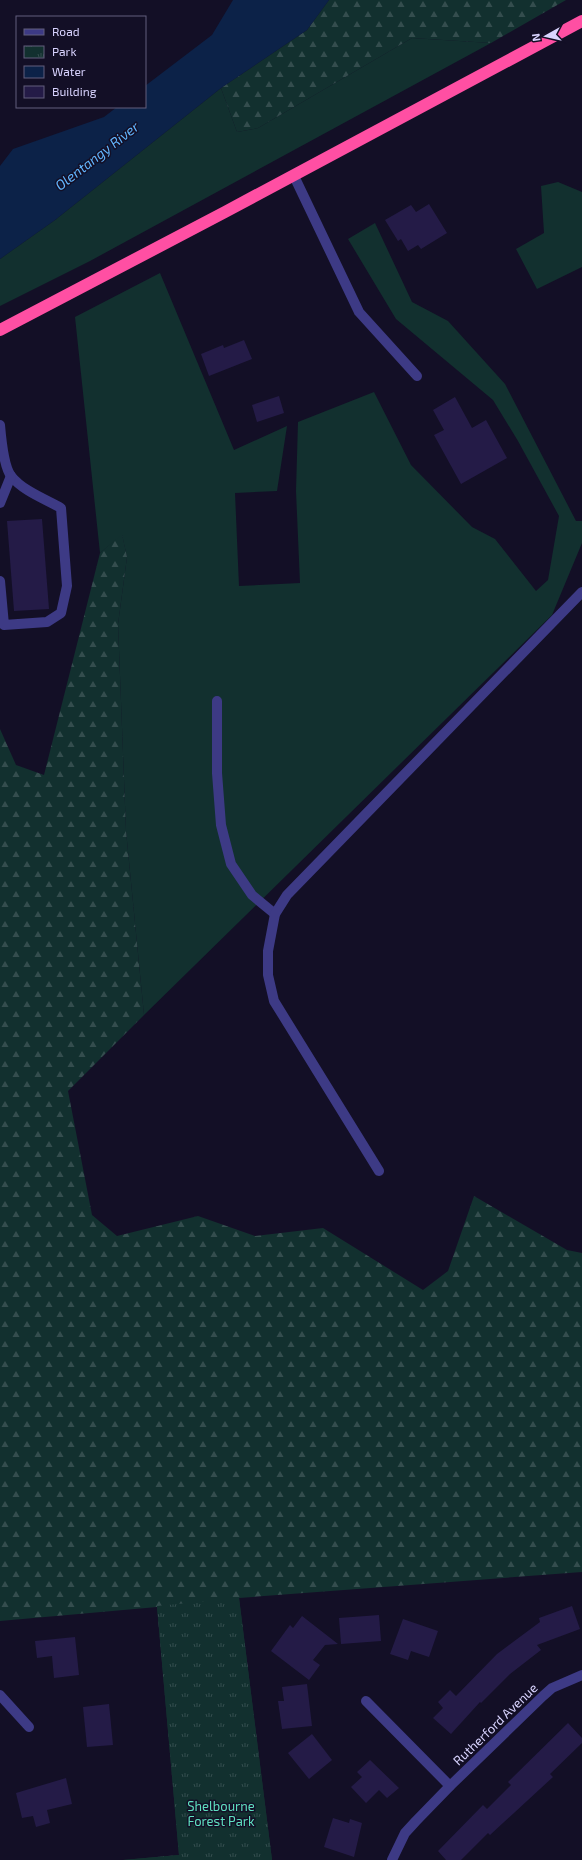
<svg xmlns="http://www.w3.org/2000/svg" width="582" height="1860" font-family="'Exo 2',sans-serif">
<style>
.grass{fill:#12302f}
.forest{fill:url(#forest-firs)}
.park{fill:url(#park-tufts)}
.water{fill:#0c2248}
.building{fill:#241b47}
.lines{fill:none;stroke-linecap:round;stroke-linejoin:round}
.minor{stroke:#3d3a85;stroke-width:10}
.highway{stroke:#ff4fa3;stroke-width:12}
.labels{text-anchor:middle;stroke-width:3;stroke-linejoin:round;paint-order:stroke}
.street-label{font-size:13px;fill:#d9d4ff;stroke:#130f26}
.park-label{font-size:13px;fill:#5fe0c0;stroke:#130f26}
.water-label{font-size:14px;font-style:italic;fill:#62b6ff;stroke:#130f26}
</style>
<defs>
<pattern id="forest-firs" width="22" height="20" patternUnits="userSpaceOnUse"><rect width="22" height="20" fill="#12302f"/><path d="M5 1l3.5 6h-7zM16 11l3.5 6h-7z" fill="#344d4e"/></pattern>
<pattern id="park-tufts" width="24" height="20" patternUnits="userSpaceOnUse"><rect width="24" height="20" fill="#12302f"/><path d="M3 7l-1-3M5 7V3M7 7l1-3M15 17l-1-3M17 17v-4M19 17l1-3" fill="none" stroke="#344d4e"/></pattern>
</defs>
<rect width="100%" height="100%" fill="#130f26"/>
<g class="grass">
<path d="M412 38 491 43 90 261 0 306V259L55 220 221 88 237 132 258 128Z"/>
<path d="M558 182 582 192V267L537 289 516 249 544 233 541 186Z"/>
<path d="M375 223 412 302 448 321 505 384 576 521H582V543L552 615 144 1015 126 831 118 624 127 557 122 535 100 553 75 317 160 273 234 450 287 426 277 491 235 493 239 586 300 583 296 491 298 422 374 392 411 465 472 527 495 539 536 591 548 580 559 516 518 441 493 400 396 319 348 239Z"/>
</g>
<g class="forest">
<path d="M329 0H566L491 43 412 38 258 128 237 132 221 88 307 30Z"/>
<path d="M122 534 127 557 118 624 126 831 144 1015 68 1091 92 1215 117 1236 198 1216 255 1236 323 1228 423 1290 448 1271 474 1196 567 1250 582 1253V1572L239 1598 272 1860H123L179 1855 157 1607 0 1621V729L16 765 44 775 100 553Z"/>
</g>
<path class="park" d="M239 1598 272 1860H123L179 1855 157 1606Z"/>
<path class="water" d="M233 0H329L307 30 221 88 55 220 0 259V166L13 149 104 117 117 107H145V86L212 35Z"/>
<g class="building">
<path d="M429 204 447 233 421 249 418 245 408 251 401 239 398 241 385 220 411 205 416 212Z"/>
<path d="M244 340 252 359 209 376 201 354 223 345 224 348Z"/>
<path d="M279 396 284 413 257 422 252 405Z"/>
<path d="M455 397 472 428 486 420 507 458 461 484 434 435 444 430 433 410Z"/>
<path d="M42 519 49 609 14 611 7 521Z"/>
<path d="M572 1606 580 1629 537 1645 541 1650 510 1674 481 1703 480 1702 451 1734 433 1718 443 1708 438 1702 450 1690 456 1696 497 1654 540 1622 539 1618Z"/>
<path d="M379 1615 381 1641 341 1644 339 1618Z"/>
<path d="M302 1616 338 1644 325 1645 313 1660 320 1665 309 1680 271 1651 290 1625 293 1628Z"/>
<path d="M403 1619 438 1631 429 1657 411 1651 408 1660 390 1654Z"/>
<path d="M75 1637 79 1675 54 1678 52 1656 37 1658 35 1641Z"/>
<path d="M307 1684 312 1726 282 1729 278 1701H284L282 1687Z"/>
<path d="M109 1704 113 1745 87 1747 83 1707Z"/>
<path d="M568 1723 582 1738V1743L550 1774 553 1777 490 1835 488 1833 461 1860H446L438 1851 483 1805 487 1809 511 1785 508 1782Z"/>
<path d="M312 1734 332 1760 309 1779 288 1753Z"/>
<path d="M370 1760 399 1788 387 1798 379 1790 366 1803 351 1787 362 1777 357 1772Z"/>
<path d="M66 1778 72 1804 47 1810 50 1823 36 1827 33 1816 22 1818 16 1793Z"/>
<path d="M333 1818 349 1823 350 1819 362 1823 354 1857 324 1847Z"/>
</g>
<g class="lines">
<g class="minor">
<path d="M294 176 359 312 417 376"/>
<path d="M0 425C1 437 4 467 11 476 23 491 45 499 61 508L67 586 61 613 47 622 4 625 0 581"/>
<path d="M0 503 11 476"/>
<path d="M217 701V773L221 825 231 864 252 895 275 914"/>
<path d="M379 1171 274 1001 268 975V951L275 914 287 895 582 592"/>
<path d="M0 1695 29 1727"/>
<path d="M366 1701 450 1786"/>
<path d="M392 1860 405 1833 416 1821 450 1786 543 1696 552 1688 582 1675"/>
</g>
<path class="highway" d="M0 330 225 212 582 21"/>
</g>
<g class="labels">
<g class="street-label">
<text transform="translate(495 1724) rotate(-44)" y="5">Rutherford Avenue</text>
</g>
<g class="park-label">
<text x="221" y="1811">Shelbourne<tspan x="221" dy="15">Forest Park</tspan></text>
</g>
<g class="water-label">
<text transform="translate(97 156) rotate(-38)" y="5">Olentangy River</text>
</g>
</g>
<rect x="16" y="16" width="130" height="92" fill="#130f26" stroke="#625e7d"/>
<rect x="24" y="29" width="20" height="6" fill="#3d3a85" stroke="#625e7d"/>
<text x="52" y="36" font-size="12" fill="#d9d4ff">Road</text>
<rect x="24" y="46" width="20" height="12" fill="url(#park-tufts)" stroke="#625e7d"/>
<text x="52" y="56" font-size="12" fill="#d9d4ff">Park</text>
<rect x="24" y="66" width="20" height="12" fill="#0c2248" stroke="#625e7d"/>
<text x="52" y="76" font-size="12" fill="#d9d4ff">Water</text>
<rect x="24" y="86" width="20" height="12" fill="#241b47" stroke="#625e7d"/>
<text x="52" y="96" font-size="12" fill="#d9d4ff">Building</text>
<g transform="translate(546 36) rotate(262)" stroke="#130f26" stroke-width="3" paint-order="stroke">
<path d="M0-3L7 15L0 10L-7 15Z" fill="#d9d4ff"/>
<text y="-6" font-size="11" font-weight="bold" text-anchor="middle" fill="#d9d4ff">N</text>
</g>
</svg>
